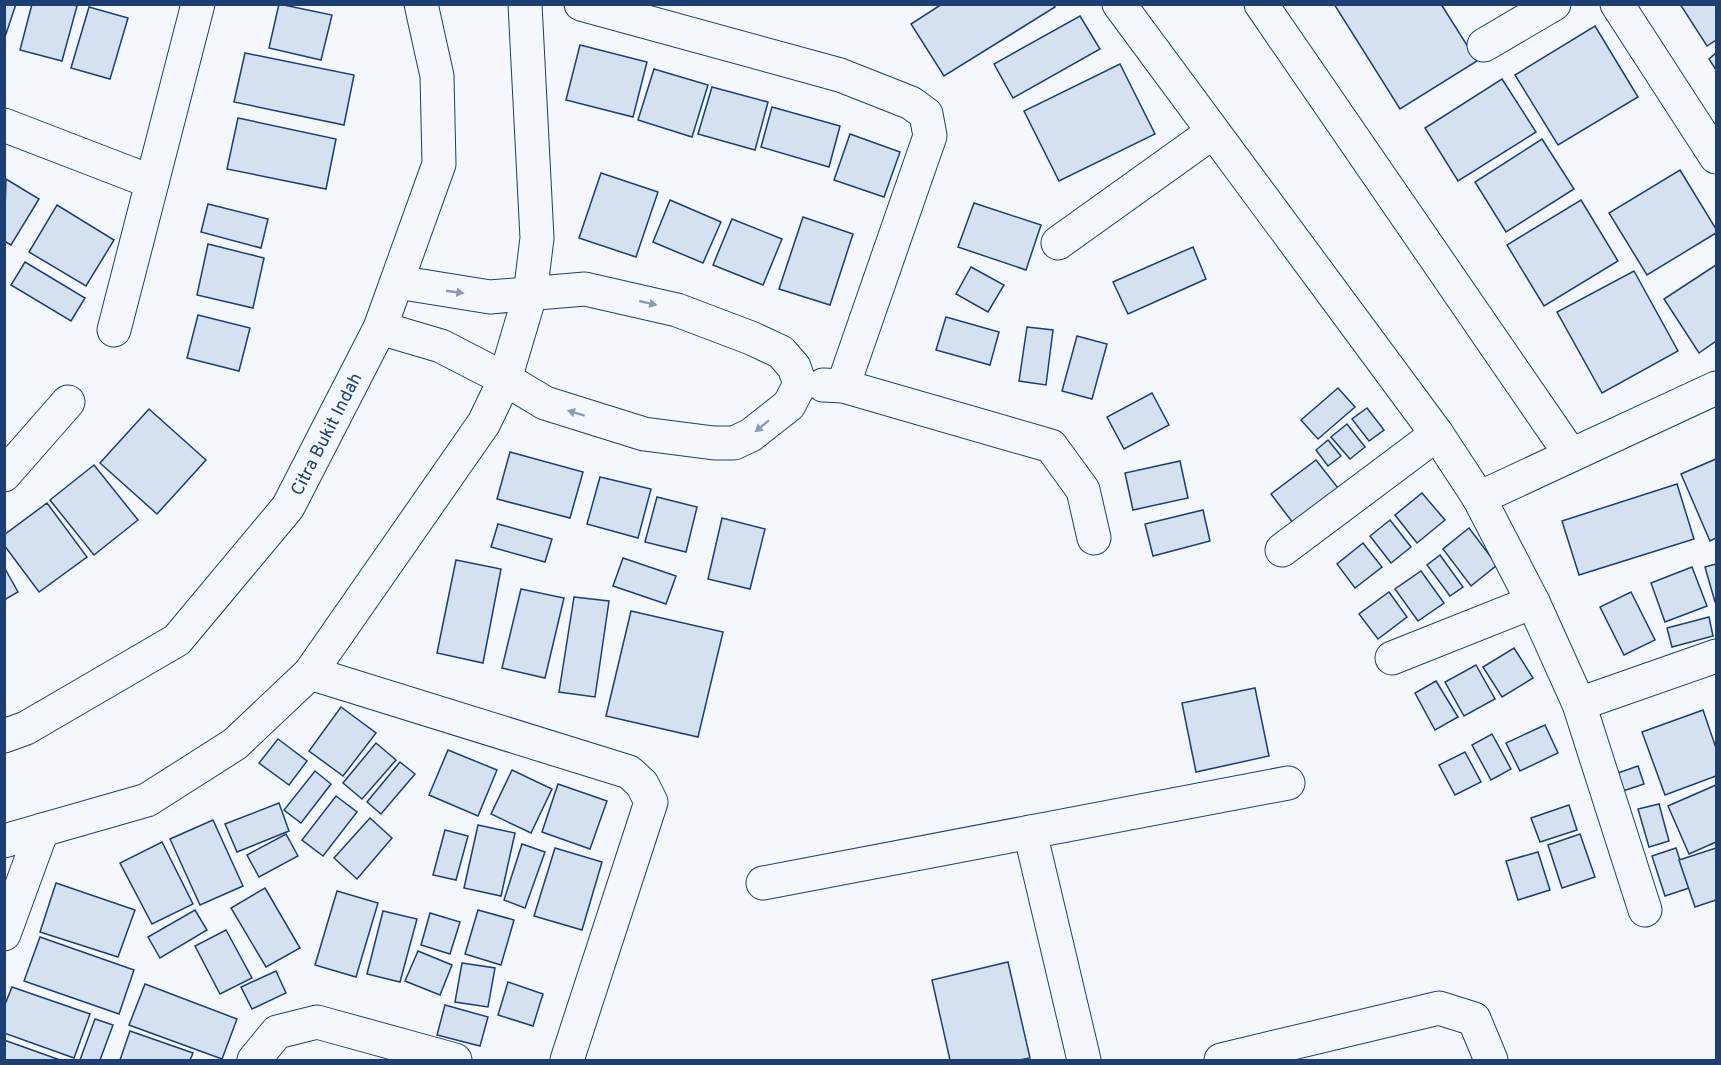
<svg xmlns="http://www.w3.org/2000/svg" width="1721" height="1065" font-family="Overpass,sans-serif">
<style>
.building{fill:#d5e0f0;stroke:#1d3f73;stroke-width:1.5}
.lines{fill:none;stroke-linecap:round;stroke-linejoin:round}
.minor-casing{stroke:#1d3f73;stroke-width:35}
.minor{stroke:#f4f7fb;stroke-width:33}
.oneway{fill:#889bb7}
.labels{text-anchor:middle;stroke-width:4.5;stroke-linejoin:round;paint-order:stroke}
.street-label{font-size:18px;fill:#1d3f73;stroke:#f4f7fb}
</style>
<rect width="100%" height="100%" fill="#f4f7fb"/>
<g class="building">
<path d="M4 4H16L4 40Z"/>
<path d="M32 4H69L77 6 62 61 20 50Z"/>
<path d="M279 4 332 15 321 60 269 48Z"/>
<path d="M942 4H1053L1055 7 944 76 911 24Z"/>
<path d="M1334 4H1441L1477 61 1400 109Z"/>
<path d="M1680 4H1716V40L1707 46Z"/>
<path d="M89 7 128 18 110 79 71 68Z"/>
<path d="M1080 16 1100 49 1013 98 994 64Z"/>
<path d="M1595 26 1638 97 1558 145 1515 75Z"/>
<path d="M580 45 647 62 633 117 566 100Z"/>
<path d="M245 53 354 75 344 125 234 102Z"/>
<path d="M1716 53V70L1709 59Z"/>
<path d="M1120 64 1155 134 1059 181 1024 111Z"/>
<path d="M654 69 708 85 692 137 638 120Z"/>
<path d="M1502 79 1536 132 1458 181 1425 128Z"/>
<path d="M712 87 768 102 755 150 698 134Z"/>
<path d="M772 107 840 126 829 167 761 147Z"/>
<path d="M238 118 336 139 326 189 227 169Z"/>
<path d="M850 134 900 152 884 197 834 180Z"/>
<path d="M1542 139 1574 189 1506 232 1475 182Z"/>
<path d="M1680 170 1716 229V233L1647 275 1609 213Z"/>
<path d="M601 173 658 192 636 257 579 238Z"/>
<path d="M6 179 39 199 11 245 4 241Z"/>
<path d="M670 200 721 222 703 263 653 242Z"/>
<path d="M1581 200 1618 261 1544 306 1507 245Z"/>
<path d="M974 203 1041 225 1026 270 958 247Z"/>
<path d="M208 204 268 219 261 248 201 232Z"/>
<path d="M57 205 114 240 86 286 29 252Z"/>
<path d="M803 217 853 234 830 305 779 289Z"/>
<path d="M732 219 782 239 763 285 713 265Z"/>
<path d="M208 244 264 258 253 308 197 295Z"/>
<path d="M1193 247 1206 279 1128 314 1113 282Z"/>
<path d="M25 262 85 298 71 321 11 285Z"/>
<path d="M1716 265V341L1699 353 1664 299Z"/>
<path d="M971 267 1004 285 988 312 956 294Z"/>
<path d="M1634 271 1678 351 1602 393 1557 312Z"/>
<path d="M198 315 250 328 239 371 187 358Z"/>
<path d="M946 317 999 332 990 365 936 350Z"/>
<path d="M1027 327 1053 330 1046 385 1019 381Z"/>
<path d="M1077 336 1107 344 1092 399 1062 391Z"/>
<path d="M1338 388 1355 407 1318 439 1301 420Z"/>
<path d="M1152 393 1169 425 1124 449 1107 417Z"/>
<path d="M1367 408 1384 430 1369 441 1352 419Z"/>
<path d="M149 409 206 460 157 514 100 463Z"/>
<path d="M1347 424 1365 447 1350 459 1331 437Z"/>
<path d="M1328 440 1341 456 1328 466 1316 450Z"/>
<path d="M510 452 583 472 570 518 497 499Z"/>
<path d="M1716 459V538L1710 541 1681 474Z"/>
<path d="M1316 460 1338 488 1293 523 1271 494Z"/>
<path d="M1180 461 1188 498 1133 510 1125 473Z"/>
<path d="M94 465 138 520 94 555 50 500Z"/>
<path d="M600 477 651 489 638 538 587 524Z"/>
<path d="M1677 484 1694 539 1579 575 1562 521Z"/>
<path d="M1422 493 1445 520 1417 543 1395 515Z"/>
<path d="M657 497 697 507 686 552 645 542Z"/>
<path d="M47 503 87 557 39 592 4 545V535Z"/>
<path d="M1203 510 1210 541 1153 556 1145 524Z"/>
<path d="M722 518 765 529 750 589 708 579Z"/>
<path d="M1390 520 1411 547 1391 563 1370 536Z"/>
<path d="M498 524 552 539 545 562 491 547Z"/>
<path d="M1469 528 1497 565 1471 586 1443 549Z"/>
<path d="M1363 543 1382 567 1355 588 1337 564Z"/>
<path d="M1440 555 1463 587 1450 596 1427 565Z"/>
<path d="M623 558 676 576 666 604 613 586Z"/>
<path d="M456 560 501 569 483 663 437 653Z"/>
<path d="M1716 564V602H1715L1705 567Z"/>
<path d="M4 567 18 592 4 600Z"/>
<path d="M1692 567 1707 606 1665 622 1651 583Z"/>
<path d="M1421 571 1444 603 1418 621 1395 589Z"/>
<path d="M521 589 564 598 545 678 502 668Z"/>
<path d="M1389 592 1407 617 1378 639 1359 614Z"/>
<path d="M1631 592 1655 640 1624 655 1600 607Z"/>
<path d="M574 597 609 601 595 697 559 692Z"/>
<path d="M631 611 723 632 698 737 606 716Z"/>
<path d="M1709 617 1713 636 1672 647 1667 628Z"/>
<path d="M1514 648 1533 678 1502 697 1483 667Z"/>
<path d="M1476 665 1495 699 1464 716 1445 682Z"/>
<path d="M1436 681 1458 717 1435 730 1415 693Z"/>
<path d="M1255 688 1269 756 1196 772 1182 703Z"/>
<path d="M341 707 376 733 343 776 309 751Z"/>
<path d="M1703 710 1716 748V776L1665 795 1642 732Z"/>
<path d="M1545 725 1558 753 1520 771 1506 743Z"/>
<path d="M1492 734 1511 769 1491 780 1472 745Z"/>
<path d="M278 739 307 761 289 785 259 763Z"/>
<path d="M376 743 396 760 362 799 343 783Z"/>
<path d="M448 750 497 770 478 816 429 795Z"/>
<path d="M1465 752 1481 782 1455 795 1439 765Z"/>
<path d="M400 762 415 774 381 814 367 802Z"/>
<path d="M1638 766 1644 784 1623 791 1618 773Z"/>
<path d="M512 770 552 789 531 833 491 814Z"/>
<path d="M315 771 331 784 301 823 284 810Z"/>
<path d="M558 784 607 801 590 849 542 832Z"/>
<path d="M1716 785V842L1689 854 1668 806Z"/>
<path d="M336 796 357 812 323 856 302 840Z"/>
<path d="M279 803 289 831 237 852 225 824Z"/>
<path d="M1659 804 1669 841 1649 847 1638 809Z"/>
<path d="M1569 805 1577 830 1540 842 1531 818Z"/>
<path d="M370 818 392 838 357 879 334 858Z"/>
<path d="M213 820 243 886 200 905 170 839Z"/>
<path d="M478 825 515 833 501 896 464 888Z"/>
<path d="M445 830 468 836 456 880 433 875Z"/>
<path d="M286 834 298 856 259 877 247 855Z"/>
<path d="M1580 834 1595 877 1562 888 1548 845Z"/>
<path d="M162 842 193 904 152 924 120 863Z"/>
<path d="M522 844 545 852 525 908 504 900Z"/>
<path d="M555 848 602 862 582 930 534 916Z"/>
<path d="M1676 848 1689 888 1665 896 1652 856Z"/>
<path d="M1716 848V900L1695 907 1679 860Z"/>
<path d="M1538 852 1550 890 1518 900 1506 861Z"/>
<path d="M56 883 135 910 118 957 40 932Z"/>
<path d="M265 888 300 948 266 967 231 908Z"/>
<path d="M337 891 378 903 356 977 315 965Z"/>
<path d="M195 910 207 930 160 958 148 937Z"/>
<path d="M478 910 514 920 501 965 465 954Z"/>
<path d="M383 911 417 919 400 982 367 974Z"/>
<path d="M430 913 460 922 450 954 421 945Z"/>
<path d="M226 930 252 978 220 994 195 946Z"/>
<path d="M40 937 134 970 119 1014 24 981Z"/>
<path d="M418 951 452 965 440 995 405 981Z"/>
<path d="M1008 962 1030 1058 1019 1060H950L932 980Z"/>
<path d="M462 963 495 968 488 1007 455 1002Z"/>
<path d="M276 971 286 993 252 1009 241 987Z"/>
<path d="M508 982 543 994 533 1026 498 1015Z"/>
<path d="M145 984 237 1019 222 1059 129 1025Z"/>
<path d="M12 987 90 1014 74 1058 4 1033V1007Z"/>
<path d="M445 1005 488 1017 480 1046 437 1035Z"/>
<path d="M95 1019 113 1025 100 1060H80Z"/>
<path d="M130 1031 193 1053 190 1060H120Z"/>
<path d="M4 1040 60 1060H4Z"/>
</g>
<g class="lines">
<g class="minor-casing">
<g id="minor">
<path d="M581 4 840 75 911 103 926 114 930 136 843 386"/>
<path d="M1119 4 1437 434 1479 498 1533 602 1579 704 1645 910"/>
<path d="M1261 4 1571 455"/>
<path d="M1617 4 1716 157"/>
<path d="M1484 45 1554 4"/>
<path d="M4 125 152 182"/>
<path d="M1058 243 1213 132"/>
<path d="M380 328 441 346 505 379 545 403 644 434 714 443H734L751 435 789 405 800 384 794 367 781 352 751 338 677 310 585 289 490 297 397 282"/>
<path d="M114 330 198 4"/>
<path d="M823 385 843 386 1051 446 1083 490 1094 538"/>
<path d="M4 475 68 402"/>
<path d="M1479 498 1716 388"/>
<path d="M1282 550 1437 434"/>
<path d="M1392 658 1533 602"/>
<path d="M310 673 629 772 642 784 651 802 567 1060"/>
<path d="M1579 704 1716 656"/>
<path d="M4 736 26 728 177 640 288 507 380 328 439 164 437 76 421 4"/>
<path d="M1030 832 1084 1060"/>
<path d="M4 841 147 800 235 744 310 673 484 423 505 379 530 295 537 238 525 4"/>
<path d="M763 883 1288 783"/>
<path d="M4 934 42 830"/>
<path d="M254 1060 277 1032 317 1022 455 1060"/>
<path d="M1221 1060 1439 1008 1474 1019 1491 1060"/>
</g>
</g>
<use href="#minor" class="minor"/>
</g>
<defs><path id="oneway-solid" d="M-6-.8H1V-3.2L6.5 0L1 3.2V.8H-6Z" transform="scale(1.5)"/></defs>
<g class="oneway">
<use href="#oneway-solid" transform="translate(455 292) rotate(8)"/>
<use href="#oneway-solid" transform="translate(648 303) rotate(13)"/>
<use href="#oneway-solid" transform="translate(576 413) rotate(-163)"/>
<use href="#oneway-solid" transform="translate(762 426) rotate(141)"/>
</g>
<g class="labels">
<g class="street-label">
<text transform="translate(326 434) rotate(-63)" y="6">Citra Bukit Indah</text>
</g>
</g>
<rect width="1721" height="1065" fill="none" stroke="#1d3f73" stroke-width="12"/>
</svg>
